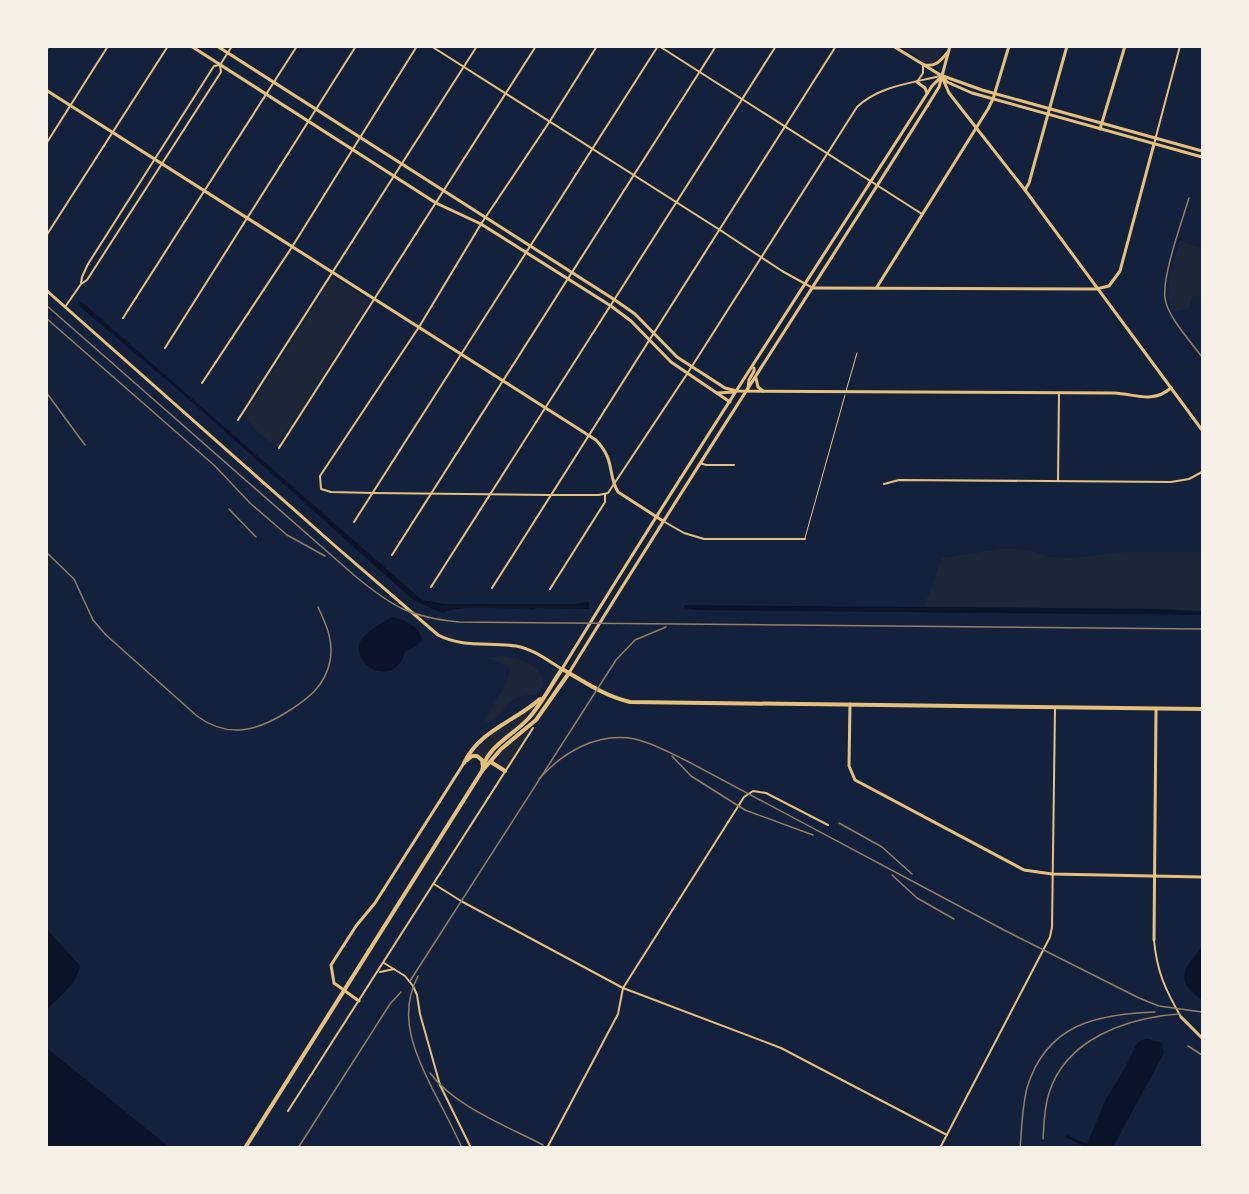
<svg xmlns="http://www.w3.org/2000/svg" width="1249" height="1194" font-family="Inter,sans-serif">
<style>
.green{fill:#1d2539}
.water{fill:#0b132b}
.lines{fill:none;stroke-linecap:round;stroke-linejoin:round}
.service{stroke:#e5c07b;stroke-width:1}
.minor{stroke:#e5c07b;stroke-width:2}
.tertiary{stroke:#e5c07b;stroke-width:3}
.secondary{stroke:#e5c07b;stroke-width:3}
.primary{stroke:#e5c07b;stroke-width:3}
.trunk{stroke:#e5c07b;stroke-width:4}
.rail{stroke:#918062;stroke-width:1.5}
</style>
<rect width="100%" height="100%" fill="#14213d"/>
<g class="green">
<path d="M901 47H943L938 62 929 64Z"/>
<path d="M1180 241 1202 248V298L1193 295 1188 309 1174 312C1162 289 1173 265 1180 241Z"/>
<path d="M333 277 370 301 278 445C265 441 252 427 244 416Z"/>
<path d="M1007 548 1032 551 1050 557 1072 558 1126 552H1202V611L1157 609 924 607 942 558Z"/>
<path d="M503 656C522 660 541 663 544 685L536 695C528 695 519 695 512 701 502 709 501 719 487 722L484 720 506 684 510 671 507 665 487 658Z"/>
<path d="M545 695 533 712 496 747 483 767 481 758 468 755 482 738 527 710Z"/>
<path d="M529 726 533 728 505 771 491 762 496 754Z"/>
</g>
<g class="water">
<path d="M78 301 82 302 422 600 445 604H575L589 602V609L536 608 533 610 527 608C505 610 460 604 442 613L413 600 184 395 78 305Z"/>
<path d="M685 605 1157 609 1202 611V615L696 610 684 608Z"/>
<path d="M392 617C404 619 421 627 422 640L416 646 405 652C395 688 355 668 359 645 362 633 382 623 392 617Z"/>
<path d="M46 928 80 966C78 982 58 999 47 1009Z"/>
<path d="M1202 947V1000C1173 981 1184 968 1202 947Z"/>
<path d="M1148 1039 1162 1043 1164 1053 1113 1147H1084L1066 1137 1067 1135 1087 1144 1105 1101 1126 1066 1136 1045 1141 1040Z"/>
<path d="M46 1048H47L169 1147H47Z"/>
</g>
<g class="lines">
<g class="service">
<path d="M846 391 857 353"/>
<path d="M805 538 845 395"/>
</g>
<g class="minor">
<path d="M431 46 720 230 782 271 811 287"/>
<path d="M597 46 550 121 481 224 419 327 320 476 321 489 331 492 374 493 550 495H599L608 493 687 374 857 107C879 86 912 83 940 76"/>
<path d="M659 46 922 214"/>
<path d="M46 50 49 46"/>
<path d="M917 82 923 73V66"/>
<path d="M46 144 108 46"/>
<path d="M1154 144 1180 46"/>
<path d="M46 236 168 46"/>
<path d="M81 283 82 277 88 264 214 66 220 65"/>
<path d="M65 307 81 284 87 280 221 72 220 65 232 46"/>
<path d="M123 318 297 46"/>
<path d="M165 348 356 46"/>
<path d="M202 383 292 247 417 46"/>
<path d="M238 420 477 46"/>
<path d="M279 448 536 46"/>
<path d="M700 463 706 465H734"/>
<path d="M1058 481 1059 393"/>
<path d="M884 484 899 480 1171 482 1189 479 1202 472"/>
<path d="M663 521 684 533 704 539H805"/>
<path d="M354 522 658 46"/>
<path d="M392 555 716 46"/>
<path d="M431 587 776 46"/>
<path d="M492 588 836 46"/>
<path d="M550 589 605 502V494"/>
<path d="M434 884 461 901 623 988 781 1048 947 1135"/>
<path d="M1154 940C1157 972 1165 989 1181 1017"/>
<path d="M384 963 405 976 413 986 417 995 420 1014 440 1085 471 1148"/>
<path d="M380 972 394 969"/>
<path d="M288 1111 533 728"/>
<path d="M547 1148 618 1014 623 988 744 797 753 791 766 793 828 825"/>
<path d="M940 1148 1050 937 1052 927 1055 708"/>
</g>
<g class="tertiary">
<path d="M191 46 436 203 481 224 611 306 631 321 671 362 730 402"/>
<path d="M217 46 615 300 635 314 677 357 725 388 737 391 1114 393C1136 394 1152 404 1171 388"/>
<path d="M942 77 949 93 1025 190 1202 430"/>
<path d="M46 90 596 440C616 461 607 474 618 492L663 521"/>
<path d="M1100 129 1125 46"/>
<path d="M1025 190 1029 183 1048 114"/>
<path d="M877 287 988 109 993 99 1009 46"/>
<path d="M813 288 1096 289 1109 286 1120 271 1154 144"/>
<path d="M717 393 734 392"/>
<path d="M850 704 849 766 855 780 1024 870 1052 874 1202 877"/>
<path d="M1154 940 1156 709"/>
<path d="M359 1001 334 983 331 965 356 926 375 903 464 763"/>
<path d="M1181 1017 1202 1038"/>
</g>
<g class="secondary">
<path d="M893 46 942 76"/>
<path d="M1048 114 1067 46"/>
</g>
<g class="primary">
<path d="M924 65C936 67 940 61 948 52"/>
<path d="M942 76 947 82 972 93 1202 157"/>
<path d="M943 76 982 90 1202 151"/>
<path d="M917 82 925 88 927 93"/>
<path d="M46 290 334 545 438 635C463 648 489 642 516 646 533 649 547 660 562 669 682 472 808 280 932 86L942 76"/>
<path d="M756 378 758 387 763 391"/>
<path d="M748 389 749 380 754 371V368"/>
<path d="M569 673C685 483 808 297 926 108L939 87 950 46"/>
</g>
<g class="trunk">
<path d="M467 760 472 756H477L482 760 483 767"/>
<path d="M491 762 505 771"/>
<path d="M464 763C480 730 514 722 540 699"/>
<path d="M482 771C486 747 512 736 528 719 541 705 551 685 562 669 585 682 604 696 630 702L1202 709"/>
<path d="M245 1148 482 771 501 749 536 720 569 673"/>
</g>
<g class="rail">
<path d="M1189 198C1182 221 1162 276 1165 298 1167 316 1191 342 1202 357"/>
<path d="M46 305 355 576C393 607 409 617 459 622L1202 629"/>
<path d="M46 318 215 466 250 503 287 535 325 556"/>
<path d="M46 392 85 445"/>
<path d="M229 509 256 537"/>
<path d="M46 552 74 579 93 620 106 635 197 716C228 739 257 731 287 712 308 699 325 686 330 661 334 641 326 624 318 607"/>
<path d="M672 756 691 776 745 810 813 835"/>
<path d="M539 779C563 752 597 732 635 739 653 743 670 753 687 761L1004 930 1139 998 1159 1006 1202 1012"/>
<path d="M839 823 882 847 912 874"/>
<path d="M892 875 917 898 954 919"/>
<path d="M418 976C397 1016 415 1053 433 1090 443 1109 453 1128 462 1148"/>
<path d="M410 981 616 660 635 640 666 627"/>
<path d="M1188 1046 1202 1055"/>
<path d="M430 1073C455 1107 507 1126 543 1145"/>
<path d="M1043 1139C1044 1124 1044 1108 1049 1093 1066 1039 1126 1018 1179 1014"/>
<path d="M298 1148 390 1004 401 992"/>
<path d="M1020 1148C1022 1128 1022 1107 1027 1088 1046 1024 1097 1014 1155 1012"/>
</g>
</g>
<rect width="1249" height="1194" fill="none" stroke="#f6f1e7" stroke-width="96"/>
</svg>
